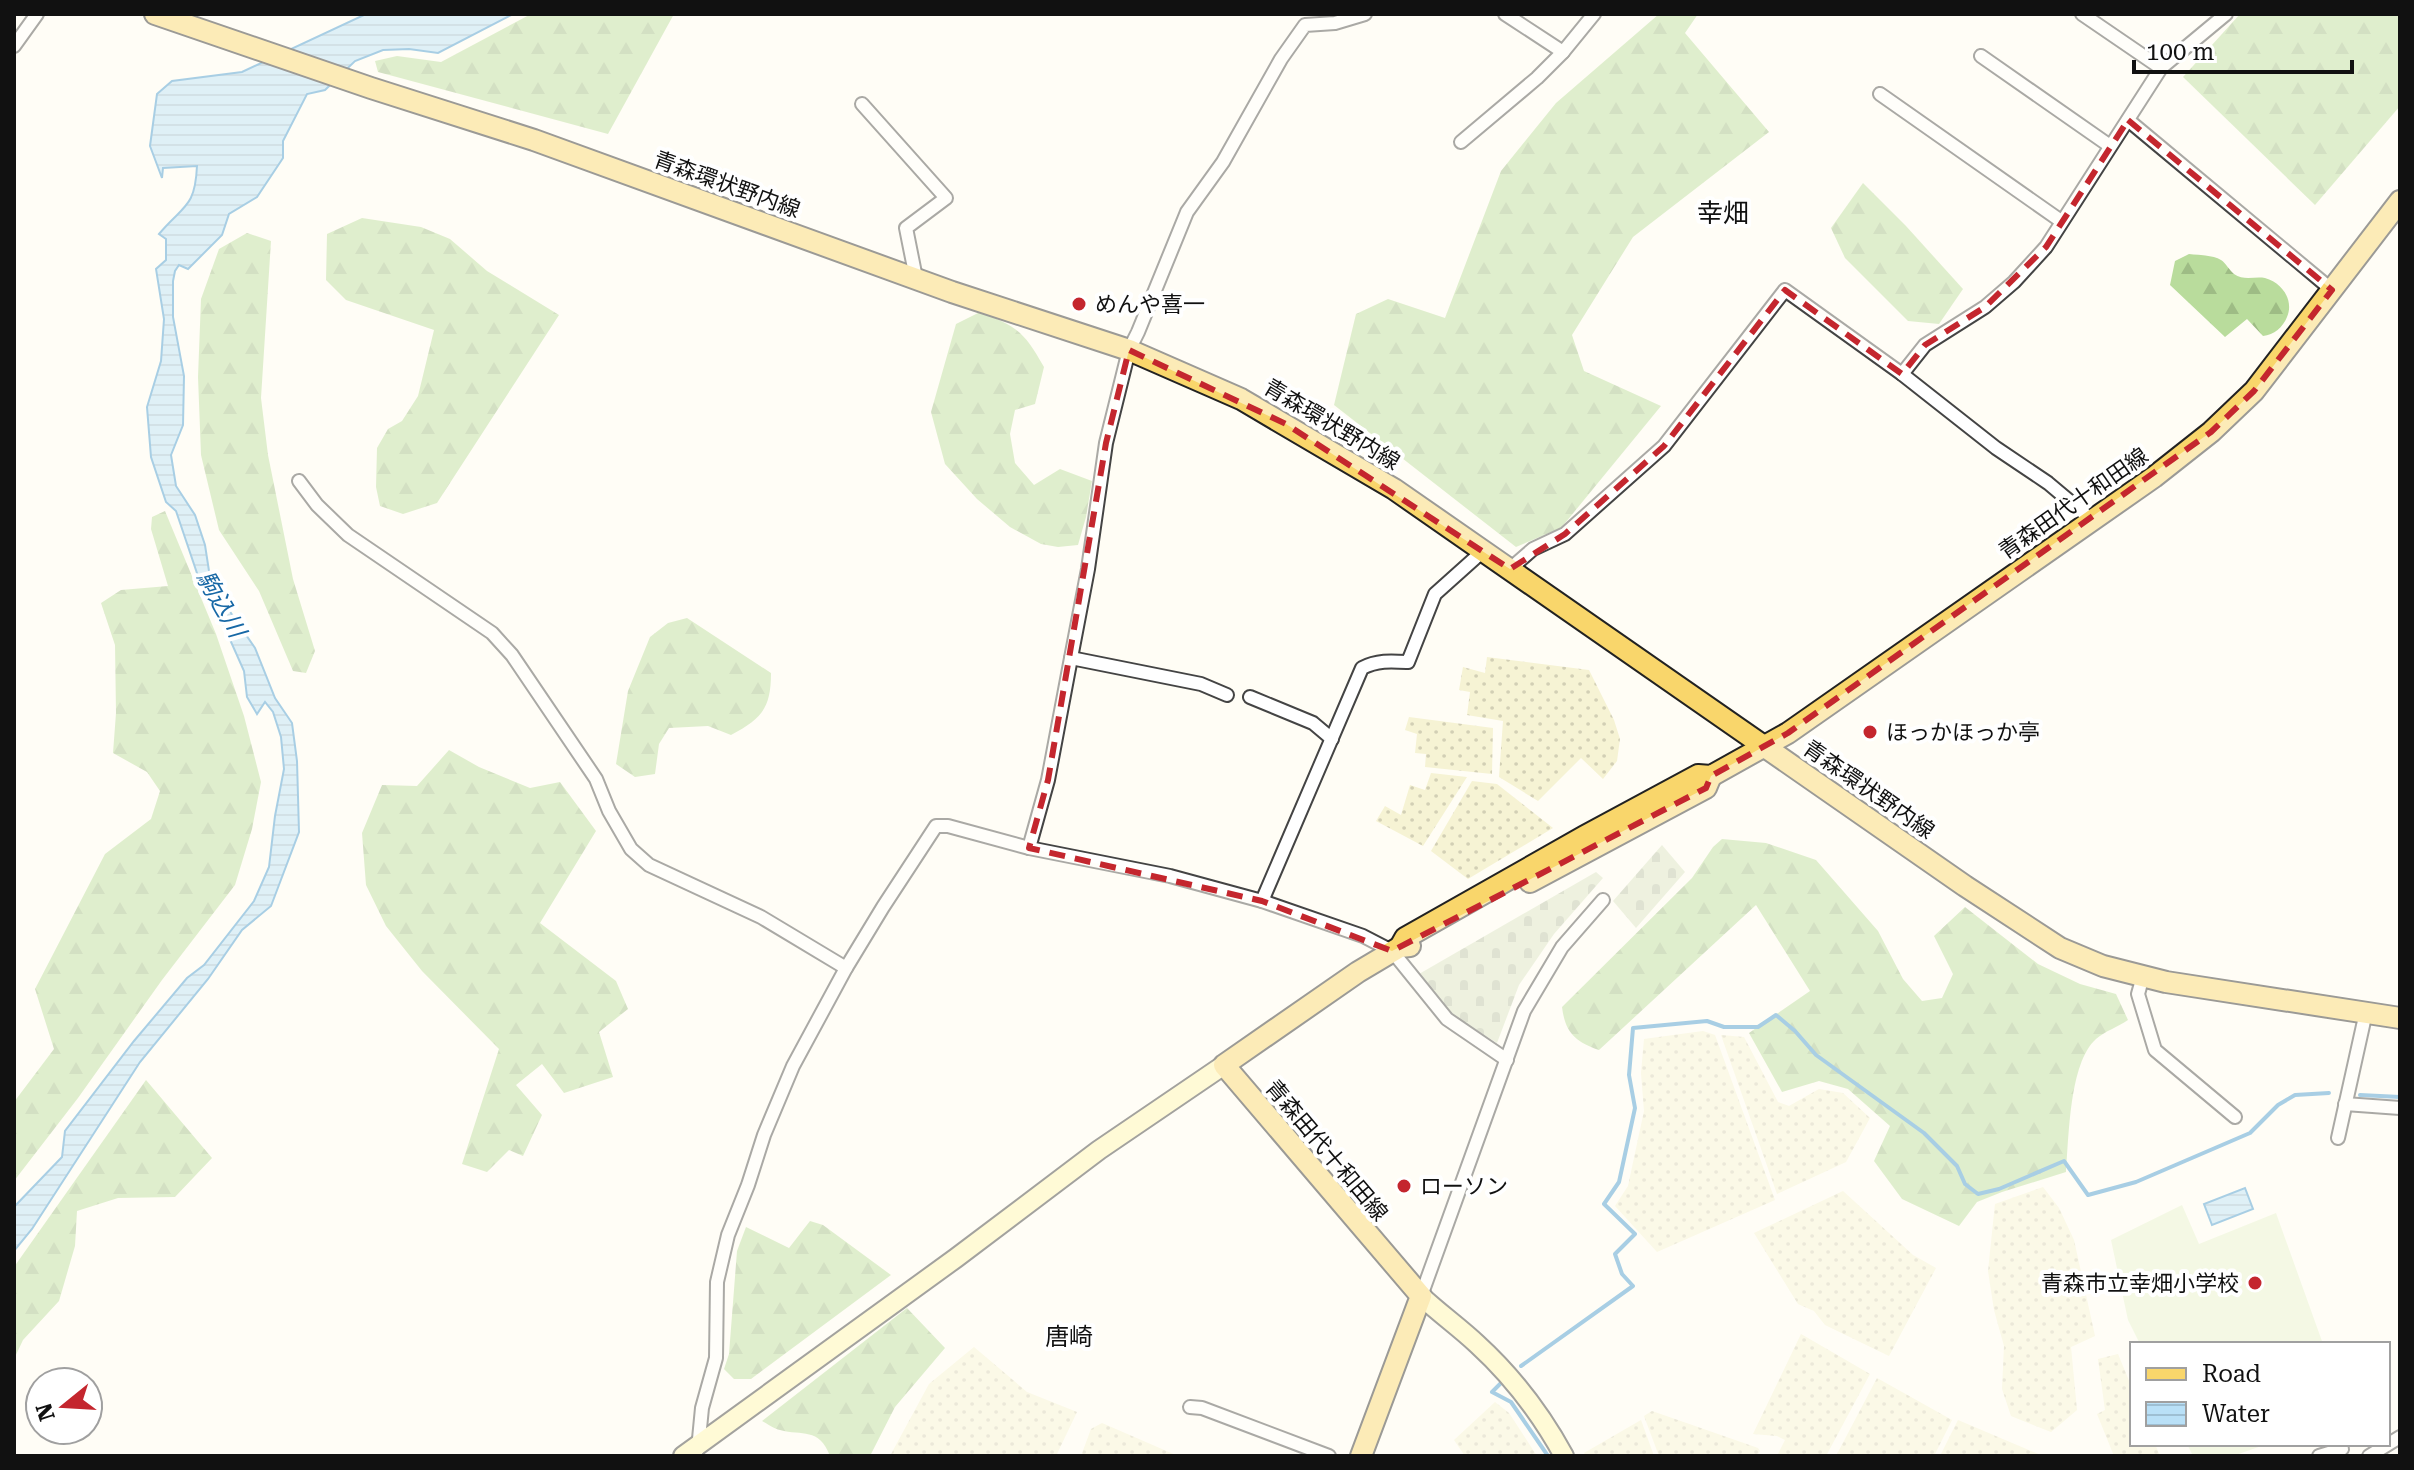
<svg xmlns="http://www.w3.org/2000/svg" width="2414" height="1470" font-family="'Roboto Serif','Noto Sans JP',serif">
<style>
.farmland{fill:url(#farmland-dots)}
.forest{fill:url(#forest-firs)}
.cemetery{fill:url(#cemetery-stones)}
.pitch{fill:#e6f2cf}
.water{fill:url(#water-rules);stroke:#3f96cf;stroke-width:2}
.lines{fill:none;stroke-linecap:round;stroke-linejoin:round}
.stream{stroke:#3f96cf;stroke-width:4}
.street-casing{stroke:#444;stroke-width:16}
.secondary-casing{stroke:#333;stroke-width:22}
.primary-casing{stroke:#222;stroke-width:24}
.street{stroke:#fff;stroke-width:12}
.secondary{stroke:#fff6b0;stroke-width:18}
.primary{stroke:#f9d66b;stroke-width:20}
.marked{fill:none;stroke:#c4262e;stroke-width:6;stroke-dasharray:16 10;stroke-linejoin:round}
.poi-dot{fill:#c4262e;stroke:#fff;stroke-width:3}
.labels{text-anchor:middle;stroke-width:8;stroke-linejoin:round;paint-order:stroke}
.street-label{font-size:22px;fill:#111;stroke:#fff}
.poi-label{font-size:22px;fill:#111;stroke:#fff;text-anchor:start}
.water-label{font-size:24px;font-style:italic;fill:#1768a6;stroke:#fff}
.neighbourhood-label{font-size:24px;fill:#111;stroke:#fff}
.quarter-label{font-size:26px;fill:#111;stroke:#fff}
</style>
<defs>
<pattern id="farmland-dots" width="8" height="8" patternUnits="userSpaceOnUse" patternTransform="scale(2)"><rect width="8" height="8" fill="#f6f3d4"/><path d="M2 2h.1M6 6h.1" fill="none" stroke="#d2cfb5" stroke-width="1.8" stroke-linecap="round"/></pattern>
<pattern id="forest-firs" width="22" height="20" patternUnits="userSpaceOnUse" patternTransform="scale(2)"><rect width="22" height="20" fill="#b9dc9c"/><path d="M5 1l3.5 6h-7zM16 11l3.5 6h-7z" fill="#9ebc85"/></pattern>
<pattern id="cemetery-stones" width="16" height="16" patternUnits="userSpaceOnUse" patternTransform="scale(2)"><rect width="16" height="16" fill="#d9e3c4"/><path d="M2 7V4a2 2 0 0 1 4 0v3zM10 15v-3a2 2 0 0 1 4 0v3z" fill="#b9c2a7"/></pattern>
<pattern id="water-rules" width="6" height="5" patternUnits="userSpaceOnUse" patternTransform="scale(2)"><rect width="6" height="5" fill="#b9e0f7"/><path d="M0 2.5h6" fill="none" stroke="#9ebfd3"/></pattern>
</defs>
<rect width="100%" height="100%" fill="#fffdf5"/>
<g class="farmland">
<path d="M1487 657 1589 670 1614 720 1620 739 1617 761 1603 779 1581 758 1538 801 1499 777 1503 721 1467 715 1470 692 1459 690 1463 667 1485 673Z"/>
<path d="M1409 717 1493 728 1492 774 1425 767 1426 754 1415 753 1417 734 1405 730Z"/>
<path d="M1431 773 1467 777 1423 846 1376 821 1385 806 1401 815 1410 785 1425 790Z"/>
<path d="M1472 781 1497 784 1553 828 1468 879 1431 851Z"/>
<path d="M1703 1031 1715 1035 1775 1200 1657 1252 1615 1206 1628 1186 1644 1111 1641 1073 1644 1039Z"/>
<path d="M1721 1035 1744 1037 1778 1102 1789 1106 1819 1089 1843 1093 1870 1118 1846 1162 1777 1194Z"/>
<path d="M2043 1187 2059 1208 2074 1240 2095 1336 2071 1347 2077 1410 2051 1432 2011 1416 2002 1389 2004 1346 1994 1310 1988 1271 1995 1204Z"/>
<path d="M1843 1191 1913 1255 1936 1268 1889 1356 1825 1325 1814 1311 1798 1304 1754 1233Z"/>
<path d="M1801 1334 1870 1374 1826 1456H1777L1785 1440 1777 1436 1753 1434Z"/>
<path d="M974 1347 1027 1392 1077 1412 1056 1456H890L929 1384Z"/>
<path d="M2118 1354 2132 1388V1444H2155L2160 1456H2114L2097 1414 2105 1410 2098 1359Z"/>
<path d="M1877 1378 1952 1420 1934 1456H1836Z"/>
<path d="M1495 1402 1509 1413 1537 1456H1465L1454 1440Z"/>
<path d="M1652 1411 1758 1448 1760 1451 1757 1456H1659L1644 1416Z"/>
<path d="M1641 1420 1654 1456H1586L1584 1453Z"/>
<path d="M1958 1420 2043 1456H1940Z"/>
<path d="M1102 1423 1178 1456H1081L1091 1429Z"/>
</g>
<g class="forest">
<path d="M531 14H674L608 134 378 72 375 61 397 56 441 62Z"/>
<path d="M1659 14H1698L1685 33 1769 132 1633 237 1572 335 1584 371 1661 406 1561 528 1516 547 1334 405 1356 314 1388 299 1445 318 1501 171 1556 103Z"/>
<path d="M2240 14H2400V106L2315 205 2183 77Z"/>
<path d="M1863 183 1906 226 1963 289 1939 324 1908 321 1845 258 1831 228Z"/>
<path d="M362 218 421 227 450 239 487 271 559 315 437 503 403 514 380 506 376 487 377 448 388 429 402 421 418 396 434 330 346 300 326 280 327 234Z"/>
<path d="M247 233 271 241 261 398 268 455 293 579 315 651 306 673 293 671 259 591 219 530 201 455 198 377 201 299 219 249Z"/>
<path d="M2189 254C2198 255 2213 255 2221 260 2226 263 2229 270 2234 274 2244 281 2255 276 2265 278 2283 283 2294 301 2287 317 2283 327 2274 335 2263 336L2247 319 2225 337 2170 285 2175 261Z"/>
<path d="M980 312C1018 327 1024 332 1044 367L1035 404 1015 410 1010 434 1015 463 1034 485 1060 469 1092 481 1086 517 1078 545 1058 547 1041 544 1010 527 977 499 945 464 931 412 956 324Z"/>
<path d="M165 511 216 634 244 716 261 782 252 829 235 885 162 980 78 1098 14 1181V1102L54 1049 35 989 105 854 151 819 160 791 147 772 113 753 116 713 115 645 101 603 121 590 168 586 151 529 152 517Z"/>
<path d="M687 618 771 673C771 709 761 719 731 735L708 726 669 728 659 744 655 774 635 777 616 764 628 691 650 637 668 623Z"/>
<path d="M449 750 479 767 530 788 560 782 596 831 540 923 616 981 628 1009 599 1032 613 1077 564 1093 542 1064 516 1085 542 1115 523 1156 509 1150 487 1172 462 1164 499 1049 422 971 386 926 366 885 362 833 382 785 417 786Z"/>
<path d="M1722 839 1766 843 1816 860 1878 931 1903 979 1922 1001 1942 998 1953 974 1934 936 1965 907 2038 964 2080 984 2116 994 2128 1020C2118 1027 2105 1031 2096 1039 2069 1063 2069 1138 2066 1172L2002 1192 1977 1202 1959 1226 1902 1199 1874 1161 1890 1126 1848 1089 1819 1081 1782 1092 1749 1033 1810 991 1756 905 1599 1050C1575 1042 1565 1032 1562 1007L1692 878 1713 847Z"/>
<path d="M146 1080 212 1158 175 1197 118 1198 77 1211 75 1246 59 1301 23 1340 14 1359V1267Z"/>
<path d="M810 1221 823 1225 891 1275 751 1379H734L724 1369 729 1354 737 1251 746 1227 789 1248Z"/>
<path d="M907 1308 945 1348 895 1407 870 1456H830C819 1427 802 1436 780 1430 774 1429 768 1424 762 1421Z"/>
</g>
<g class="cemetery">
<path d="M1662 845 1685 872 1636 928 1613 901Z"/>
<path d="M1596 872 1603 878 1554 934 1519 985 1497 1043 1448 1012 1419 974Z"/>
</g>
<g class="pitch">
<path d="M2182 1205 2199 1244 2276 1213 2323 1344H2140L2128 1320 2111 1240Z"/>
<path d="M2187 1444H2267L2233 1456H2193Z"/>
</g>
<g class="water">
<path d="M366 14H513L438 53 409 49 383 50 355 61 325 90 307 94 283 141V158L257 197 229 214 222 235 188 269 179 265 175 271 173 281V317L184 376 183 425 171 455 176 486 195 515 205 545 211 584 255 648 275 698 292 723 297 761 299 832 271 906 242 930 208 979 140 1062 32 1229 14 1251V1207L62 1157 65 1131 134 1041 187 978 204 965 254 901 269 867 275 816 284 769 281 737 273 712 265 702 257 714 247 697 244 671 212 599 199 579 176 511 166 502 151 457 147 407 161 361 164 319 156 269 166 260V239L159 234C183 205 195 209 197 166L163 168 162 178 150 146 157 94 172 81 242 72Z"/>
<path d="M2245 1188 2253 1209 2212 1225 2204 1204Z"/>
</g>
<g class="lines">
<g class="stream">
<path d="M2360 1095 2400 1097"/>
<path d="M1521 1366 1633 1286 1622 1274 1615 1254 1635 1234 1604 1204 1619 1182 1635 1108 1629 1075 1633 1028 1707 1021 1724 1027H1758L1776 1015 1795 1031 1816 1055 1924 1133 1957 1166 1965 1184 1978 1194 1999 1189 2064 1161 2088 1195 2136 1182 2250 1133 2278 1105 2295 1095 2329 1093"/>
<path d="M1503 1381 1492 1392 1511 1402 1548 1456"/>
</g>
<g class="street-casing">
<g id="street">
<path d="M1505 14 1563 52"/>
<path d="M2082 14 2161 68"/>
<path d="M14 46 37 14"/>
<path d="M1981 56 2110 146"/>
<path d="M1880 94 2061 221"/>
<path d="M862 104 946 198 906 228 916 278"/>
<path d="M2128 120 2332 290"/>
<path d="M1461 142 1537 78 1563 52 1594 14"/>
<path d="M1902 374 1925 345 1985 307 2014 282 2046 247 2161 68 2226 14"/>
<path d="M299 481 317 505 348 535 492 633 512 655 596 779 609 811 631 849 649 865 761 917 846 968"/>
<path d="M1510 569 1533 549 1565 534 1664 446 1785 290 1902 374 1996 448 2048 483 2092 520"/>
<path d="M1071 658 1201 684 1227 695"/>
<path d="M1250 697 1313 723 1332 739"/>
<path d="M1029 848 1048 780 1071 658 1088 569 1106 443 1129 350 1138 332 1187 212 1223 162 1281 59 1305 25 1335 23 1365 14"/>
<path d="M1262 901 1362 668C1377 660 1391 661 1408 662L1435 594 1483 551"/>
<path d="M2143 976 2138 994 2155 1050 2235 1117"/>
<path d="M2345 1104 2400 1108"/>
<path d="M2338 1138 2366 1012"/>
<path d="M1421 1296 1524 1011 1562 947 1603 900"/>
<path d="M1190 1407 1202 1408 1329 1456"/>
<path d="M698 1449 702 1408 716 1358 717 1282 728 1235 748 1185 764 1135 793 1066 846 968 883 907 936 826H948L1029 848 1170 876 1262 901 1363 936 1392 951 1447 1019 1507 1060"/>
<path d="M2319 1456 2342 1449"/>
<path d="M2369 1456 2400 1437"/>
</g>
</g>
<g class="secondary-casing">
<g id="secondary">
<path d="M1421 1296C1439 1313 1459 1327 1477 1344 1512 1376 1541 1414 1564 1456"/>
<path d="M683 1456 956 1258 1099 1150 1224 1065"/>
</g>
</g>
<g class="primary-casing">
<g id="primary">
<path d="M155 14 371 88 534 140 952 292 1129 350 1241 399 1394 489 1965 886 2060 948 2103 966 2166 982 2400 1018"/>
<path d="M1530 882 1706 788 1711 776"/>
<path d="M1400 947 1405 938 1585 836 1698 775 1711 776 1788 733 2154 477 2211 432 2254 391 2400 201"/>
<path d="M1361 1456 1421 1296 1224 1065 1358 972 1400 947 1410 946"/>
</g>
</g>
<use href="#street" class="street"/>
<use href="#secondary" class="secondary"/>
<use href="#primary" class="primary"/>
</g>
<path d="M0 0H2414V1470H0ZM2128 120 2332 290 2254 391 2211 432 1788 733 1711 776 1706 788 1392 951 1262 901 1029 848 1048 780 1106 443 1129 350 1286 424 1510 569 1565 534 1664 446 1785 290 1902 374 1925 345 1985 307 2046 247Z" fill="#fffdf5" fill-opacity=".55" fill-rule="evenodd"/>
<path class="marked" d="M2128 120 2332 290 2254 391 2211 432 1788 733 1711 776 1706 788 1392 951 1262 901 1029 848 1048 780 1106 443 1129 350 1286 424 1510 569 1565 534 1664 446 1785 290 1902 374 1925 345 1985 307 2046 247Z"/>
<g class="poi-dot">
<circle cx="1079" cy="304" r="8"/>
<circle cx="1870" cy="732" r="8"/>
<circle cx="1404" cy="1186" r="8"/>
<circle cx="2255" cy="1283" r="8"/>
</g>
<g class="labels">
<g class="street-label">
<text transform="translate(727 184) rotate(20)" y="8">青森環状野内線</text>
<text transform="translate(1332 424) rotate(31)" y="8">青森環状野内線</text>
<text transform="translate(2073 503) rotate(-35)" y="8">青森田代十和田線</text>
<text transform="translate(1869 789) rotate(35)" y="8">青森環状野内線</text>
<text transform="translate(1327 1150) rotate(50)" y="8">青森田代十和田線</text>
</g>
<g class="poi-label">
<text x="1095" y="312">めんや喜一</text>
<text x="1886" y="740">ほっかほっか亭</text>
<text x="1420" y="1194">ローソン</text>
<text x="2239" y="1291" text-anchor="end">青森市立幸畑小学校</text>
</g>
<g class="water-label">
<text transform="translate(221 604) rotate(60)" y="8">駒込川</text>
</g>
<g class="neighbourhood-label">
<text x="1069" y="1345">唐崎</text>
</g>
<g class="quarter-label">
<text x="1723" y="222">幸畑</text>
</g>
</g>
<rect width="2414" height="1470" fill="none" stroke="#111111" stroke-width="32"/>
<rect x="2130" y="1342" width="260" height="104" fill="#ffffff" stroke="#a0a0a0" stroke-width="2"/>
<rect x="2146" y="1368" width="40" height="12" fill="#f9d66b" stroke="#a0a0a0" stroke-width="2"/>
<text x="2202" y="1382" font-size="24" fill="#111111">Road</text>
<rect x="2146" y="1402" width="40" height="24" fill="url(#water-rules)" stroke="#a0a0a0" stroke-width="2"/>
<text x="2202" y="1422" font-size="24" fill="#111111">Water</text>
<g transform="translate(64 1406) rotate(252)"><circle r="38" fill="#ffffff" stroke="#a0a0a0" stroke-width="2"/>
<path d="M0-6L14 30L0 20L-14 30Z" fill="#c4262e"/>
<text y="-12" font-size="22" font-weight="bold" text-anchor="middle" fill="#111111">N</text>
</g>
<path d="M2134 60v12h218v-12" fill="none" stroke="#111111" stroke-width="4"/>
<text x="2146" y="60" font-size="24" fill="#111111" stroke="#ffffff" stroke-width="6" paint-order="stroke">100 m</text>
</svg>
